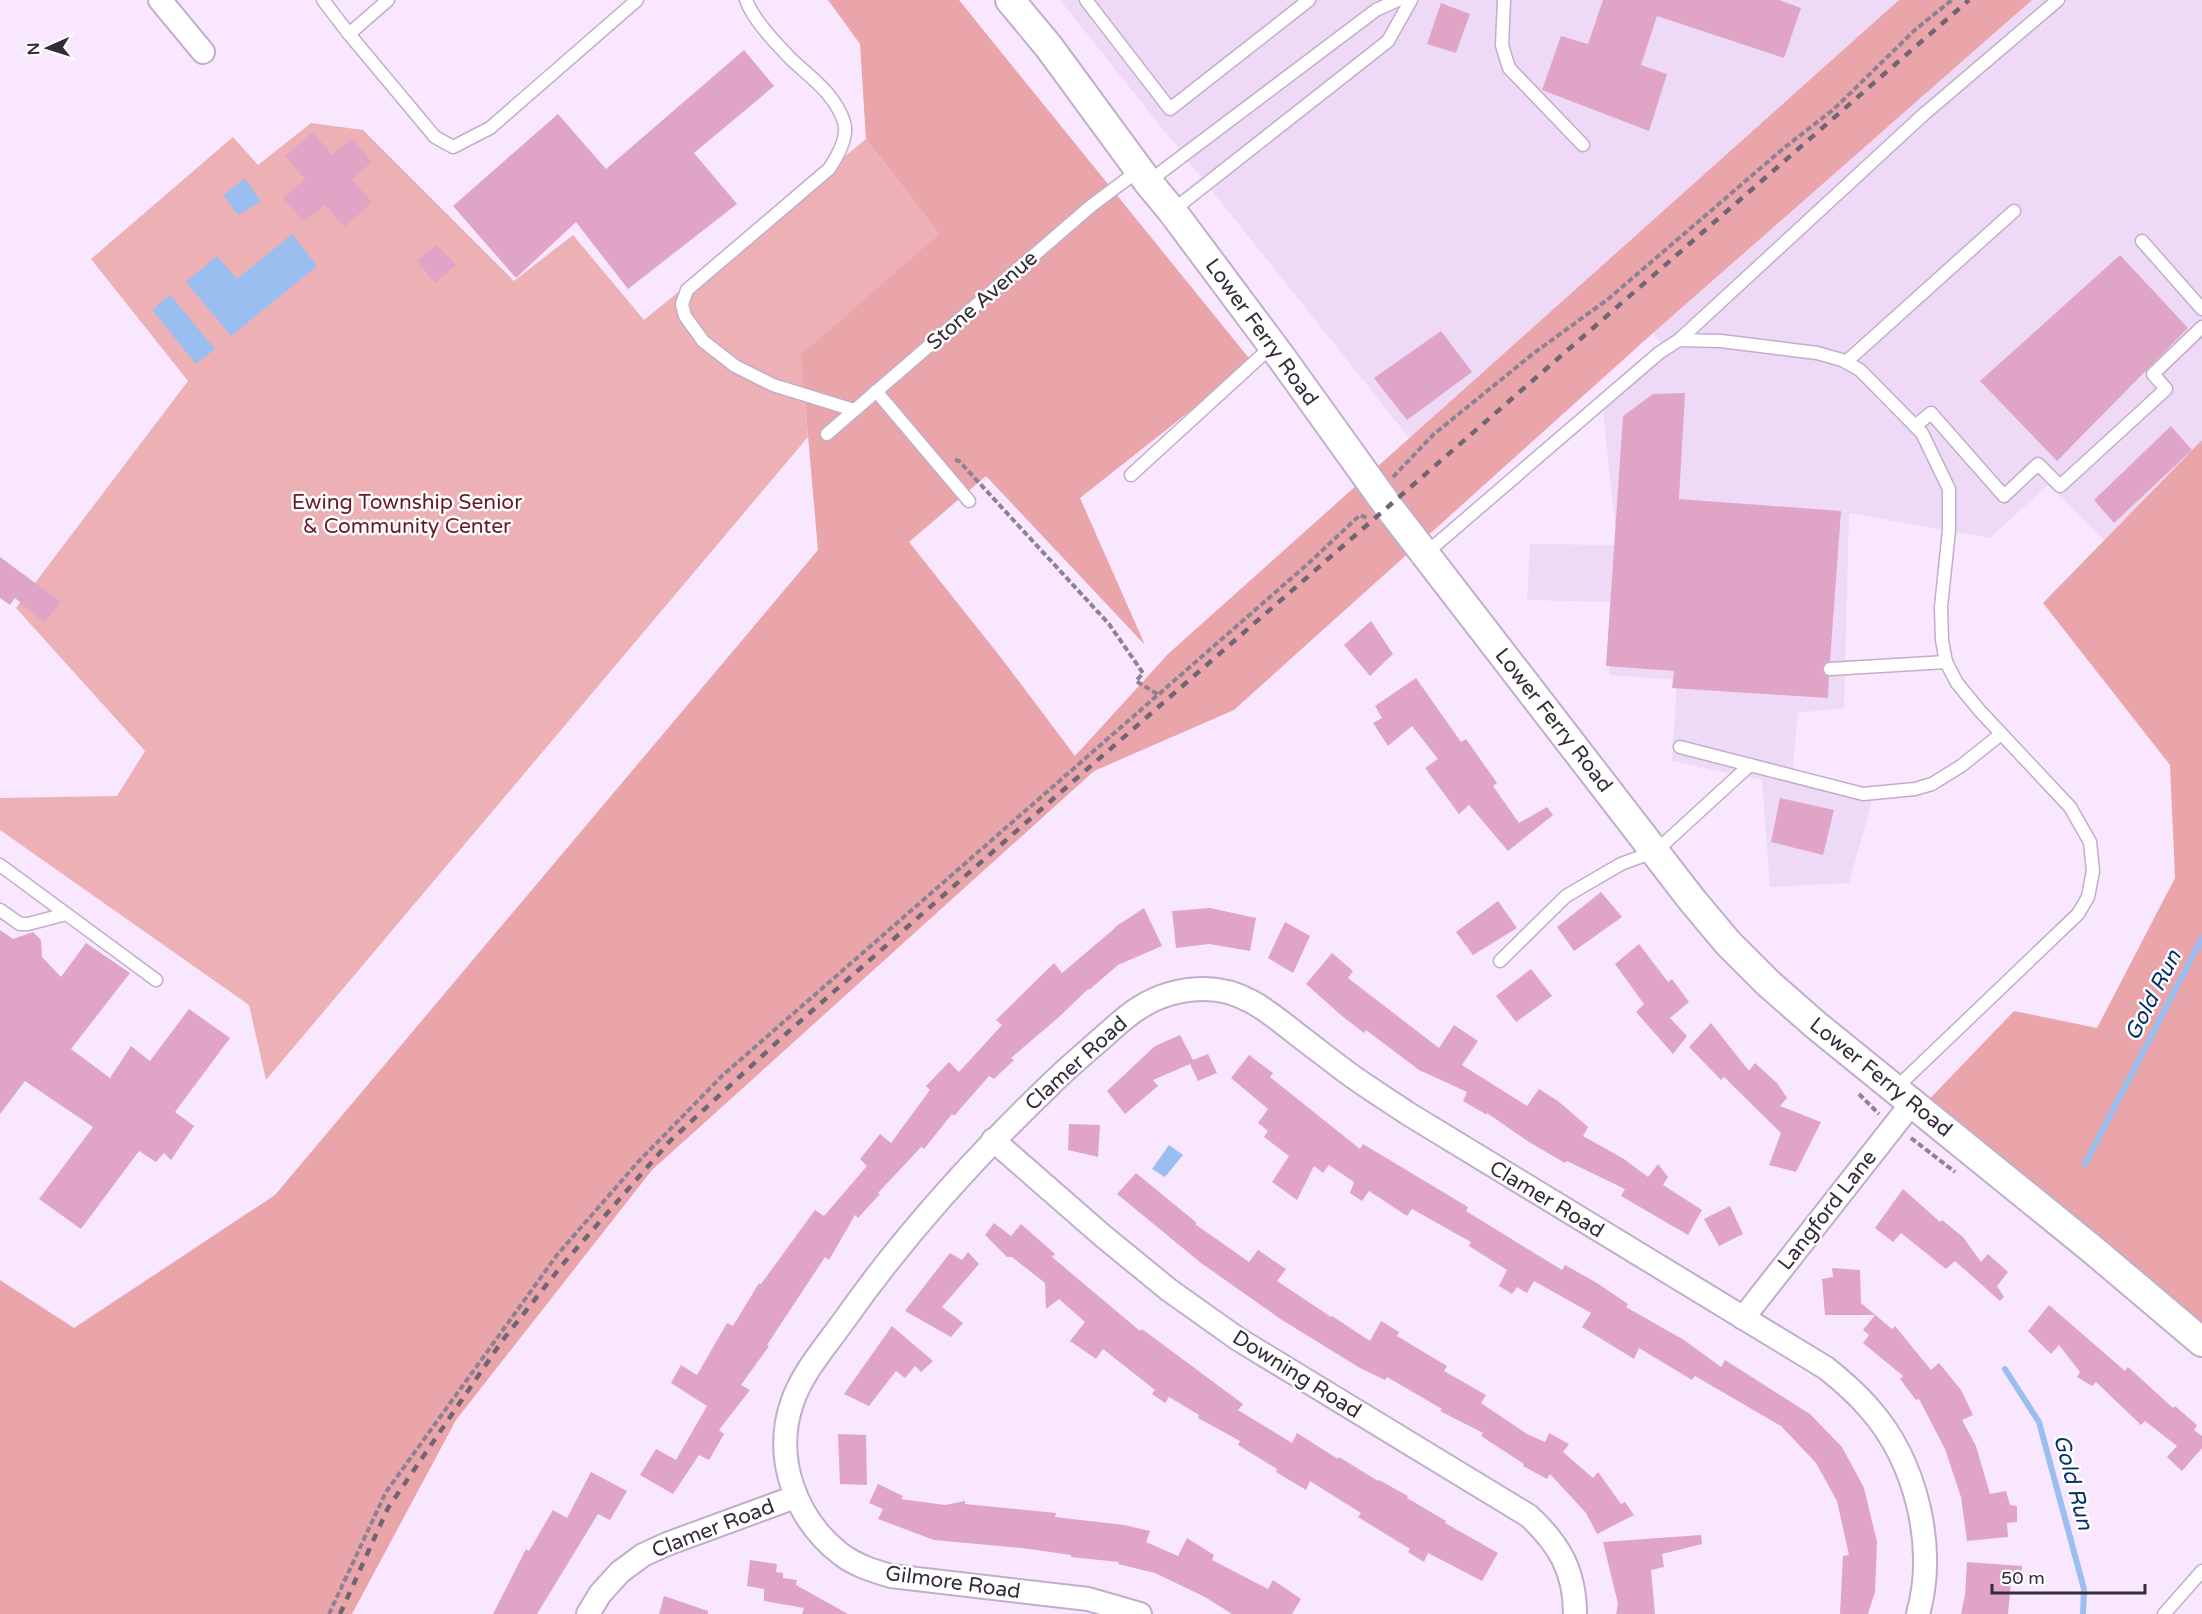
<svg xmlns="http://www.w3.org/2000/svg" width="2202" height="1614" font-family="'Varela Round',sans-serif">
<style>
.built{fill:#eedaf7}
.green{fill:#edb1b5}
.forest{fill:#eaa5aa}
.water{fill:#9bbef0}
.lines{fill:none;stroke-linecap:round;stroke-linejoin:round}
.stream{stroke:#9bbef0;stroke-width:6}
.building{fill:#e0a5c6}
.service-casing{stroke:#c1aeca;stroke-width:15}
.minor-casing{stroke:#c1aeca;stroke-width:26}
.tertiary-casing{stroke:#c1aeca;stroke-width:32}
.path{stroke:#8d8192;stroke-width:4;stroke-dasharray:6 3;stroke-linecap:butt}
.service{stroke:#fff;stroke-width:12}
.minor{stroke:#fff;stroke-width:22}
.tertiary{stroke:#fff;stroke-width:28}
.rail{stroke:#6f6574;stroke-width:4.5;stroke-dasharray:8 8;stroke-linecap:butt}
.labels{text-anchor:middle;stroke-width:5;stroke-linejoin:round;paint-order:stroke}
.street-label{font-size:21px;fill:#342c38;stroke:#fff}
.park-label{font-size:21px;fill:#681928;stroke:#fff}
.water-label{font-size:22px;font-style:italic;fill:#03306a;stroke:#fff}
</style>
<rect width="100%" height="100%" fill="#f8e7ff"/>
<g class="built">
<path d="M1060 0H1936L1421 453Z"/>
<path d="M2032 0H2202V440L2104 540 2048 485 1990 538 1849 513 1844 708 1798 713 1792 777 1875 790 1849 883 1770 887 1762 780 1672 761 1677 680 1609 675 1613 602 1527 600 1530 544 1617 545 1603 409 1669 354 1653 333Z"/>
</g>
<path class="green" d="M311 123 363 130 514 281 573 235 644 320 866 139 939 234 802 361 808 437 266 1080 249 1005 0 830V798L117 796 145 751 16 608 188 381 91 259 233 137 258 165Z"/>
<g class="forest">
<path d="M828 0H959L1252 362 1080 498 1145 645 986 476 909 542 1002 659 1075 756 1168 654 1899 0H2032L1653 333 1234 710 1094 771 652 1170 456 1420 352 1614H0V1280L74 1328 275 1195 818 550 801 355 939 234 866 139 860 44Z"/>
<path d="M2202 440V1337L1918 1111 2014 1011 2097 1028 2175 878 2170 765 2043 603Z"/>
</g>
<g class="water">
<path d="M245 178 261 202 238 215 223 195Z"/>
<path d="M292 234 317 266 231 336 186 282 217 256 237 279Z"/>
<path d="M170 295 215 349 196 364 152 310Z"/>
<path d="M1169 1145 1183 1155 1165 1177 1152 1169Z"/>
</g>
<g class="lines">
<g class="stream">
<path d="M2085 1164 2202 938"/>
<path d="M2005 1369 2039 1422 2084 1589 2083 1614"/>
</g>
</g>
<g class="building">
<path d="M1603 0H1779L1801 8 1784 58 1657 16 1641 65 1667 74 1649 131 1542 90 1561 36 1588 44Z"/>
<path d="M1441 3 1470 14 1456 53 1427 44Z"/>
<path d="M744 50 774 86 694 153 737 204 628 289 576 222 516 278 453 206 558 114 606 169Z"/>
<path d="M313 132 332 155 352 138 372 162 352 179 372 203 344 227 325 204 304 222 283 198 305 179 285 156Z"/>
<path d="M437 245 456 265 435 283 416 261Z"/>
<path d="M2120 255 2188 328 2057 461 1980 381Z"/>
<path d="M1441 331 1472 372 1407 420 1374 378Z"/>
<path d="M1685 393 1679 499 1841 511 1830 661 1825 663 1822 669 1824 674 1829 677 1828 698 1672 688 1674 671 1606 666 1623 416 1653 394Z"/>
<path d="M2171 426 2192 450 2114 523 2094 500Z"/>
<path d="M0 557 61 602 44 623 15 598 10 605 0 598Z"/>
<path d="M1371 621 1393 654 1370 676 1344 645Z"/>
<path d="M1416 678 1461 742 1466 739 1497 783 1493 786 1519 823 1547 807 1553 815 1508 851 1469 805 1459 814 1425 768 1438 759 1412 726 1388 746 1373 723 1382 718 1375 706Z"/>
<path d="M1780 798 1834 810 1823 855 1771 842Z"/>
<path d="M1601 892 1622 917 1574 951 1557 927Z"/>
<path d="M1498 901 1517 928 1473 955 1456 932Z"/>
<path d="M1144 908 1162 946 1118 965 1089 990 1088 989 1059 1017 1011 1058 1014 1060 994 1079 989 1076 954 1116 952 1114 924 1149 921 1147 878 1193 880 1194 858 1218 855 1215 829 1260 825 1257 767 1345 769 1346 741 1385 750 1390 719 1430 724 1434 709 1460 699 1455 673 1494 640 1475 656 1449 676 1460 707 1406 671 1383 681 1365 697 1375 727 1323 733 1326 759 1283 761 1284 815 1210 824 1216 867 1166 860 1159 880 1134 891 1143 930 1090 926 1086 949 1062 959 1072 1002 1025 996 1020 1054 963 1062 973 1115 928V927Z"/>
<path d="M1210 908 1256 918 1250 951 1209 944 1176 948 1172 911Z"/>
<path d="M1285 922 1310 936 1293 973 1268 958Z"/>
<path d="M0 930 13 939 33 932 41 940 42 957 61 977 86 943 130 973 71 1049 110 1078 131 1046 150 1061 189 1009 230 1038 175 1112 194 1126 171 1160 164 1153 156 1162 139 1151 81 1229 39 1199 93 1127 25 1081 0 1114Z"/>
<path d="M1639 944 1668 982 1672 979 1689 1002 1670 1018 1687 1036 1673 1054 1636 1012 1644 1004 1615 964Z"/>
<path d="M1332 953 1353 971 1348 978 1439 1048 1454 1025 1478 1041 1462 1065 1527 1106 1539 1089 1558 1101 1588 1127 1583 1136 1624 1159 1648 1177 1658 1164 1668 1177 1663 1185 1702 1210 1688 1235 1621 1196 1625 1189 1567 1161 1565 1163 1529 1142 1487 1113V1115L1463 1101 1467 1092 1419 1070 1366 1030 1364 1033 1342 1016 1306 984Z"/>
<path d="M1531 969 1552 996 1516 1022 1496 996Z"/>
<path d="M1711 1023 1749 1071 1755 1063 1777 1083 1787 1098 1780 1106 1821 1122 1796 1172 1769 1165 1781 1133 1724 1077 1721 1080 1689 1047Z"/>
<path d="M1180 1035 1193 1060 1208 1054 1217 1073 1198 1081 1190 1064 1153 1080 1158 1086 1125 1114 1107 1091 1155 1046Z"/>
<path d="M1249 1055 1273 1073 1270 1077 1360 1149 1363 1144 1468 1207 1466 1211 1562 1270 1565 1265 1597 1283 1628 1304 1626 1307 1684 1340 1721 1367 1725 1360 1810 1414 1842 1447 1864 1488 1877 1542 1875 1592 1868 1614H1840L1843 1556 1849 1555 1837 1501 1816 1463 1781 1426 1695 1376 1692 1380 1639 1348 1634 1359 1582 1327 1591 1313 1534 1281 1527 1293 1517 1287 1512 1294 1499 1286 1507 1270 1469 1246 1471 1242 1412 1209 1407 1216 1369 1191 1362 1201 1350 1193 1354 1182 1329 1165 1323 1173 1314 1166 1297 1200 1272 1182 1289 1156 1264 1137 1268 1131 1258 1123 1268 1109 1231 1078Z"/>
<path d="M1069 1124 1100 1125 1098 1157 1068 1150Z"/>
<path d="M1136 1173 1197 1223 1195 1224 1249 1262 1258 1250 1286 1269 1277 1281 1331 1317 1332 1316 1370 1341 1381 1321 1399 1332 1397 1336 1447 1366 1444 1371 1486 1395 1481 1403 1527 1434 1545 1442 1549 1433 1569 1444 1563 1452 1593 1478 1598 1472 1621 1504 1625 1502 1634 1515 1597 1534 1586 1513 1550 1474 1547 1479 1523 1466 1524 1464 1481 1436 1483 1433 1440 1411 1442 1409 1387 1377 1385 1380 1360 1368 1282 1320 1201 1263 1117 1194Z"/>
<path d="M1903 1189 1940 1222 1942 1220 1963 1237 1981 1262 1988 1254 2008 1272 1997 1286 2004 1297 2000 1301 1955 1261 1946 1269 1901 1233 1893 1242 1875 1228Z"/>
<path d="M1730 1206 1743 1234 1719 1246 1704 1219Z"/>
<path d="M994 1223 1011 1236 1021 1224 1055 1254 1052 1257 1140 1331 1142 1329 1243 1404 1238 1410 1292 1443 1297 1433 1338 1459 1339 1457 1378 1481 1379 1480 1408 1496 1407 1498 1446 1521 1445 1523 1498 1553 1482 1581 1428 1553 1424 1562 1408 1552 1410 1549 1358 1517 1361 1513 1310 1481 1306 1490 1276 1472 1277 1469 1238 1445 1240 1441 1198 1418 1199 1415 1169 1397 1165 1403 1152 1394 1155 1390 1103 1349 1096 1359 1070 1341 1085 1322 1059 1299 1046 1309 1045 1283 1012 1257H1007L985 1235Z"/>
<path d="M968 1252 979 1264 942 1307 963 1323 951 1337 905 1311 950 1253 962 1260Z"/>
<path d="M1832 1268 1860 1270 1861 1303 1892 1329 1895 1326 1931 1370 1939 1363 1961 1390 1973 1415 1962 1420 1976 1446 1990 1494 2006 1491 2010 1505 2017 1506V1522L2007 1523 2008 1537 1967 1541 1961 1497 1945 1449 1919 1399 1916 1400 1900 1379 1903 1376 1863 1343 1869 1335 1863 1330 1875 1315H1825L1822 1279 1833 1277Z"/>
<path d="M2049 1305 2125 1371 2128 1367 2173 1408 2175 1406 2197 1425 2194 1430 2202 1436V1448L2182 1471 2167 1457 2177 1446 2145 1421 2141 1425 2096 1382 2092 1386 2077 1377 2080 1372 2059 1345 2051 1354 2028 1331Z"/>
<path d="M892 1326 933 1361 921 1372 915 1366 905 1378 896 1371 869 1406 844 1394Z"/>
<path d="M838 1434 866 1435 867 1485 840 1484Z"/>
<path d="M591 1472 627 1491 610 1520 598 1514 537 1614H493L526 1549 529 1551 553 1510 567 1518Z"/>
<path d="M878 1484 903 1496 901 1499 945 1505 965 1501V1504L1056 1513 1055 1517 1124 1525 1150 1531 1146 1542 1178 1556 1187 1538 1214 1555 1212 1560 1268 1589 1273 1580 1301 1599 1292 1614H1232L1205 1597 1155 1573 1118 1564 1119 1562 1071 1557V1555L1022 1548 934 1540 878 1519 883 1509 869 1503Z"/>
<path d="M1701 1535 1702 1544 1662 1554 1664 1567 1651 1570 1655 1614H1616L1618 1604 1603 1542Z"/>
<path d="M750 1560 777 1564 776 1572 783 1573V1578L797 1580 796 1585 848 1614H802L804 1608 764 1601V1589L747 1586Z"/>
<path d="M1967 1562 2022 1566V1583L2011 1582 2008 1614H1961L1965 1595Z"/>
<path d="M664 1596 708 1611V1614H659Z"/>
</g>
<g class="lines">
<g class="service-casing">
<g id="service">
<path d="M323 0 349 34"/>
<path d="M388 0 349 34 435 137 453 147 490 128 637 0"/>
<path d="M746 0C754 21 775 42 791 59 811 78 835 94 844 122 849 137 837 157 829 169L687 290 682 304 685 316 703 341 735 366 773 385 854 410"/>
<path d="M1086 0 1170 109 1309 0"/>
<path d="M1504 0 1502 45 1509 68 1583 145"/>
<path d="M1148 182 1376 10 1398 0"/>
<path d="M1172 211 1388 41 1411 0"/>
<path d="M2142 241 2202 309"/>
<path d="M1679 340 1923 115 2058 0"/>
<path d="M1846 362 2014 211"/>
<path d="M876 391 969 501"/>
<path d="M1915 426 1931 413 2004 496 2038 464 2060 486 2166 389 2153 374 2202 327"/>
<path d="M827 434 1091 206 1139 170"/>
<path d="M1131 475 1272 346"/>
<path d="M1425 554 1659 353 1679 340 1721 341 1817 353 1842 360 1860 370 1922 433 1949 489V530L1941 607 1942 640 1946 662 1957 683 1980 711 2070 807 2090 842 2093 871 2088 897 2078 914 1895 1089"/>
<path d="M1830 669 1946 662"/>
<path d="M1680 747 1863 794 1915 789 1932 784 1961 766 2001 734"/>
<path d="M0 865 156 980"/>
<path d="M0 910 20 924H28L66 914"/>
<path d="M1500 961 1566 896 1621 864 1656 851 1750 765"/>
<path d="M2164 1614 2202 1571"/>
</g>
</g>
<g class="minor-casing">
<g id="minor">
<path d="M160 0 203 52"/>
<path d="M993 1140 1103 1236 1169 1290 1238 1339 1529 1516C1559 1544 1575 1571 1575 1614"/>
<path d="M1743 1318 1912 1103"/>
<path d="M588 1614 600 1594 620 1572 643 1555 667 1544 795 1497"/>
<path d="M1140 1614 1088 1599 891 1576C874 1571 857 1566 842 1555 796 1520 773 1459 792 1403 802 1373 825 1347 843 1322 904 1235 974 1158 1050 1085 1069 1066 1090 1049 1110 1031 1119 1023 1129 1014 1139 1008 1159 995 1181 989 1205 989 1243 989 1270 1013 1298 1035 1312 1046 1327 1057 1341 1068 1362 1084 1385 1098 1407 1113L1826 1368C1841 1380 1856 1393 1869 1408 1916 1461 1937 1546 1918 1614"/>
</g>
</g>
<g class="tertiary-casing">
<path id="tertiary" d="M1010 0 1049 47 1148 182 1172 211 1281 357 1388 506 1692 900 1728 943 1768 983 1817 1026 2092 1249 2202 1342"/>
</g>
<g class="path">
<path d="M955 460 959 461 1109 624 1143 673 1136 681 1159 695"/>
<path d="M1393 477 1434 434 1534 353 1607 300 1784 148 1834 109 1916 29 1952 0"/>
<path d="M1859 1094 1879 1114"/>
<path d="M1911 1138 1955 1172"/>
<path d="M329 1614 386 1492 557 1255 638 1162 723 1075 1310 562 1360 515 1367 518"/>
</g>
<use href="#service" class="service"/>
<use href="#minor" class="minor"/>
<use href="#tertiary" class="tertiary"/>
<path class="rail" d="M340 1614 388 1508 502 1341 563 1264 670 1141 788 1032 1038 812 1969 0"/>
</g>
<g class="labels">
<g class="street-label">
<text transform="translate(982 300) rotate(-41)" y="7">Stone Avenue</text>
<text transform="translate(1262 332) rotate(54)" y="7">Lower Ferry Road</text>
<text transform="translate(1554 720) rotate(52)" y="7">Lower Ferry Road</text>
<text transform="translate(1076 1063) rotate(-42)" y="7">Clamer Road</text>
<text transform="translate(1881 1077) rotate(39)" y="7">Lower Ferry Road</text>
<text transform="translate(1547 1199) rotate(31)" y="7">Clamer Road</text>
<text transform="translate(1827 1210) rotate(-52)" y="7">Langford Lane</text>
<text transform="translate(1297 1374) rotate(32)" y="7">Downing Road</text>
<text transform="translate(713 1528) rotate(-21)" y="7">Clamer Road</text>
<text transform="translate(953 1582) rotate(8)" y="7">Gilmore Road</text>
</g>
<g class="park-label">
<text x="407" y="509">Ewing Township Senior<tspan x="407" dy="24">&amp; Community Center</tspan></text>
</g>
<g class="water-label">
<text transform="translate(2152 995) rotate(-63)" y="8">Gold Run</text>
<text transform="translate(2074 1482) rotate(75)" y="8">Gold Run</text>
</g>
</g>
<g transform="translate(48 48) rotate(267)" stroke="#ffffff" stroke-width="4.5" paint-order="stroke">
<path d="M0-4.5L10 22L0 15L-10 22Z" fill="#342c38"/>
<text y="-9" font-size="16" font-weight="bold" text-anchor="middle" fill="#342c38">N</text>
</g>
<path d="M1992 1584v9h153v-9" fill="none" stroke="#342c38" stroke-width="3"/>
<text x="2001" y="1584" font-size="18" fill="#342c38" stroke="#ffffff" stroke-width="4.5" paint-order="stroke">50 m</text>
</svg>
